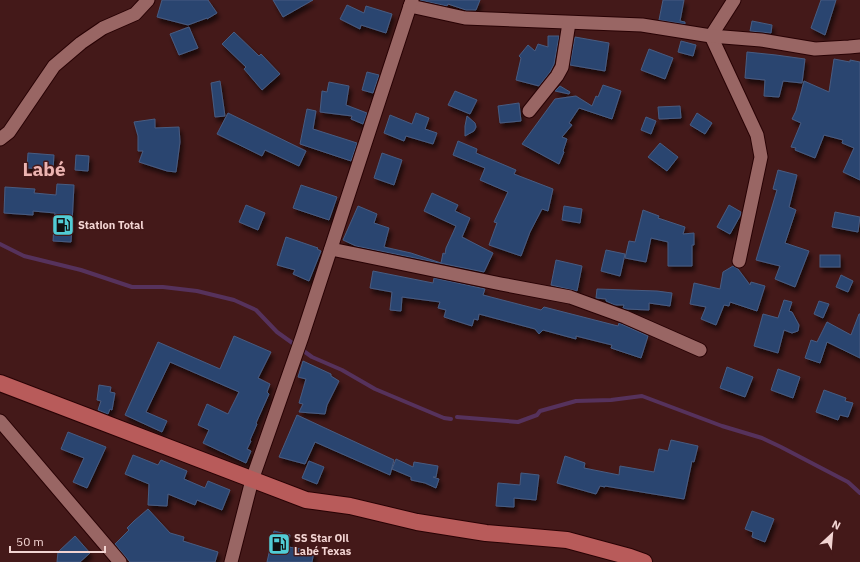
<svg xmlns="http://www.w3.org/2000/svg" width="860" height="562" font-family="'IBM Plex Sans',sans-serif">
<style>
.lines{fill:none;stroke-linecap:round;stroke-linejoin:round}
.stream{stroke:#56325c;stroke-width:4}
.building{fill:#2c4470;stroke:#475c81;filter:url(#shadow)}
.minor-casing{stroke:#280204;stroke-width:15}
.major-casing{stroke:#280204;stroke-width:18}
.minor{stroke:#996664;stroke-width:13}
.major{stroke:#b85b5a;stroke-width:16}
.labels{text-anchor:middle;stroke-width:3;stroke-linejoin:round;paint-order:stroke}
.poi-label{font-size:11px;font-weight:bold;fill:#f2d4d2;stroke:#441919;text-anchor:start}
.town-label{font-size:19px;font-weight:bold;fill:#ecb4b1;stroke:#441919}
</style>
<defs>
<filter id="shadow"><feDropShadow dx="2.5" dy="4.5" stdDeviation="2" flood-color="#0009"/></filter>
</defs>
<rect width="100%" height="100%" fill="#441919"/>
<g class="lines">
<g class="stream">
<path d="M0 244 24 256 81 270 132 287H163L197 291 234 300 256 310 277 332 312 357 342 370 375 389 444 418 451 419"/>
<path d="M457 417 518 422 537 415 540 411 576 401 611 400 642 396 722 426 762 438 781 447 848 482 860 493"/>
</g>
</g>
<g class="building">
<path d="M162 0H208L217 13 207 19V18L188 25 157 17Z"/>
<path d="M273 0H313L283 17Z"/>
<path d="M420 0H480L476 10H466L448 4 447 6Z"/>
<path d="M663 0H684L680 21 685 22V24L659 20Z"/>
<path d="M821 0H836L825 35 811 28Z"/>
<path d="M347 5 364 13 366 6 392 14 386 33 361 25 360 29 340 19Z"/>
<path d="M752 21 772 25 771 33 750 31Z"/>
<path d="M189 27 198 48 179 55 170 34Z"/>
<path d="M234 32 259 56 261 54 280 74 262 90 244 69 246 67 222 44Z"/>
<path d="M548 36H559L554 64 550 72 539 86 516 80 521 58 519 56 528 45 535 51 538 44 548 47Z"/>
<path d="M575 37 609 43 605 71 570 65Z"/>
<path d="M681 41 696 45 693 56 678 52Z"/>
<path d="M649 49 673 58 665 79 641 70Z"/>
<path d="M747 52 776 55 805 59 802 83 783 81 779 97 764 96 765 80 745 78Z"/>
<path d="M834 59 850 62V60L860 62V180L843 172 854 148 842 143 843 140 824 135 815 158 795 150 796 148 791 147 801 123 792 119 796 111 804 81 829 92Z"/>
<path d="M367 72 379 75 373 93 362 90Z"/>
<path d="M220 81 225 116 215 117 211 83Z"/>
<path d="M329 82 349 86 346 105 367 113 363 124 351 119 352 116 320 112 322 91 327 92Z"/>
<path d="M603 85 621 91 612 119 579 108 569 123 572 125 562 137 567 139 563 151 564 152 559 164 522 144 555 99 576 96 592 106 596 96 598 97Z"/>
<path d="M560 86 570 92 569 94 555 91Z"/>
<path d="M455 91 477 100 470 114 448 105Z"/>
<path d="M519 103 521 121 500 123 498 106Z"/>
<path d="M680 106 681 118 659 119 658 107Z"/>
<path d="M307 109 316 111 313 129 357 143 351 161 300 144Z"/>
<path d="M228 113 306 151 299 166 265 150 262 156 217 134Z"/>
<path d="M416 113 429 118 425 129 437 133 433 144 406 136 404 141 384 133 390 115 412 124Z"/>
<path d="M697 113 712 123 705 134 690 125Z"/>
<path d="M467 116 475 123 476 127 474 131 465 136V126Z"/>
<path d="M646 117 656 121 651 134 641 130Z"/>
<path d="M155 119V128L179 127 180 142 176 172 167 171 139 162 143 151H138V136L134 122Z"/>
<path d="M458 141 477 149 476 153 516 170 514 174 553 189 548 211 542 209 530 232 521 256 489 245 497 223 494 222 508 192 480 180 485 168 453 155Z"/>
<path d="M660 143 678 157 667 171 648 157Z"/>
<path d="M28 153 54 155 53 169 27 168Z"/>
<path d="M382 153 402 160 394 185 374 178Z"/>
<path d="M76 155 89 156 88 171 75 170Z"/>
<path d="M778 170 797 175 789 207 796 210 785 243 809 251 795 287 775 279 780 266 756 260 777 190 773 189Z"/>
<path d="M57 184 74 185 71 242 53 241 55 213 33 211V215L4 213 5 187 35 189 34 193 56 195Z"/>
<path d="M301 185 337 197 329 220 293 208Z"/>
<path d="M432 193 458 205 455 211 470 218 462 237 493 253 484 272 356 246 343 240 358 206 377 214 374 223 389 228 384 247 411 253 441 263 443 253 445 254 446 248 456 226 424 211Z"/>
<path d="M246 205 265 213 258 230 239 222Z"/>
<path d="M729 205 741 212 740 216 730 234 717 227Z"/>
<path d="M564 206 582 209 580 223 562 220Z"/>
<path d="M643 210 659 216 658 218 685 227 683 234 694 233V245H692V266H668V242L651 238 646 262 625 258 629 241 635 242Z"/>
<path d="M835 212 860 217 858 232 832 227Z"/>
<path d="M286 237 318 248 317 249 321 251 309 281 293 274 295 270 277 265Z"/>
<path d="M606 250 625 254 620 276 601 271Z"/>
<rect x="820" y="255" width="20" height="12"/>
<path d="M556 260 582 266 577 291 551 285Z"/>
<path d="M733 266 738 269 750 285 751 282 765 286 757 311 730 302 729 306 724 305 716 325 701 319 706 307 690 304 694 283 720 289 723 272Z"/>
<path d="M373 271 433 283 434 278 485 289 483 295 541 310 544 307 618 326 619 323 648 336 641 358 611 348 612 345 576 336V339L543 330 539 334 535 329 479 314 478 320 474 319 472 326 444 317 446 310 438 308 440 302 402 297 401 311 390 310 392 292 370 288Z"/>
<path d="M841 275 853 281 848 292 836 287Z"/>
<path d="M597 289 657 291 672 293 670 306 649 303V310L626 309 623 308 624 305H615L606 301V299L596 298Z"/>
<path d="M784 300 792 302 789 311 792 312 799 325 798 331 792 333 784 330 778 353 754 346 763 314 778 318Z"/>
<path d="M819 301 829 304 823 318 814 314Z"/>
<path d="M859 314H860V358L827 342 820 363 805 358 811 340 817 342 827 322 851 335Z"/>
<path d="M234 336 271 352 258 378 270 384 267 392 269 394 256 423 257 424 250 440 251 441 247 449 251 451 246 463 203 443 209 430 198 425 207 404 228 414 239 392 170 362 146 412 167 421 162 432 125 415 158 342 220 369Z"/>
<path d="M303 361 331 374V376L339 381 327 405 325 414 299 412 303 404 299 403 306 379 298 377Z"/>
<path d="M727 367 753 377 745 397 720 388Z"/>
<path d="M778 369 800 377 793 398 771 390Z"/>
<path d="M99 385 111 387 110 392 115 393 112 410 110 409 108 414 98 410 101 401 97 400Z"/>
<path d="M824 390 846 398 845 401 853 403 848 417 840 415 838 420 816 412Z"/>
<path d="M297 415 394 460 390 475 315 442 305 464 279 457Z"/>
<path d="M68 432 106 447 87 488 73 482 84 458 61 449Z"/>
<path d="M671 440 698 446 694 462 692 461 684 499 605 486V487L600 486 596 494 557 483 565 456 585 463 584 468 619 475 620 466 654 472 659 449 668 451Z"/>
<path d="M133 455 158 465 161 460 187 471 184 479 205 488 208 481 230 490 222 510 197 500 195 505 168 494 167 506 148 505 149 484 125 474Z"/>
<path d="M396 459 413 467 414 462 438 466 436 477H433L439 479 436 488 425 483 411 480V477L392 469Z"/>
<path d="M309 461 324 467 317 484 302 478Z"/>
<path d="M521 473 539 475 536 500 514 498V507L496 506 498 483 520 485Z"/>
<path d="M148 509 170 533 184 537 183 541 218 552 215 562H130L115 544 129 530 127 528 134 521Z"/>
<path d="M752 511 774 519 765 542 752 537 753 532 745 529Z"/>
<path d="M274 531 290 535 288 547 314 551 312 562H267Z"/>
<path d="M75 536 90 553 80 562H57L58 552Z"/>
</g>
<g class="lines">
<g class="minor-casing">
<g id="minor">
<path d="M734 0 711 36 757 135 761 157 739 261"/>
<path d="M410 6 465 18 642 25 711 36 761 40 815 49 849 47 860 46"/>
<path d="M529 111 557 76 562 67 569 23"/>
<path d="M0 139 9 132 54 66 81 43 103 28 135 14 148 0"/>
<path d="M331 249 501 284 570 297 625 317 700 350"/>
<path d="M0 421 120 562"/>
<path d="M231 562 252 480 302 337 412 0"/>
</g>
</g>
<g class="major-casing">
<path id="major" d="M0 383 306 500 350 506 417 522 486 533 567 540 630 557 644 562"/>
</g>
<use href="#minor" class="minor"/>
<use href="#major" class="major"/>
</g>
<defs>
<g id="fuel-square" transform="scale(1.15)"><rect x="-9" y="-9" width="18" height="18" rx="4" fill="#51ccd5" stroke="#441919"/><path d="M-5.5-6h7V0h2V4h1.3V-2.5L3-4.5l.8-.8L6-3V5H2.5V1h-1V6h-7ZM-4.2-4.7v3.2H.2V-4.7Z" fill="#111"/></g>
</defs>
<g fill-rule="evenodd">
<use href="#fuel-square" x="63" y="225"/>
<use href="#fuel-square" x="279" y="544"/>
</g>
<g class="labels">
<g class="poi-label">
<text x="78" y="229">Station Total</text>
<text x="294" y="542">SS Star Oil<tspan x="294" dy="13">Labé Texas</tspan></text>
</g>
<g class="town-label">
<text x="44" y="176">Labé</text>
</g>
</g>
<g transform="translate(832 534) rotate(26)" stroke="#441919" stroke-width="3" paint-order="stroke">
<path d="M0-3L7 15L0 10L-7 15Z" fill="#f2d4d2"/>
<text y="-6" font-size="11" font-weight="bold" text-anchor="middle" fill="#f2d4d2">N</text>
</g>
<path d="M10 546v6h95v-6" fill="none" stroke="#f2d4d2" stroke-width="2"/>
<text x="16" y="546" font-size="12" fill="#f2d4d2" stroke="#441919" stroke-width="3" paint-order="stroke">50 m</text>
</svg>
